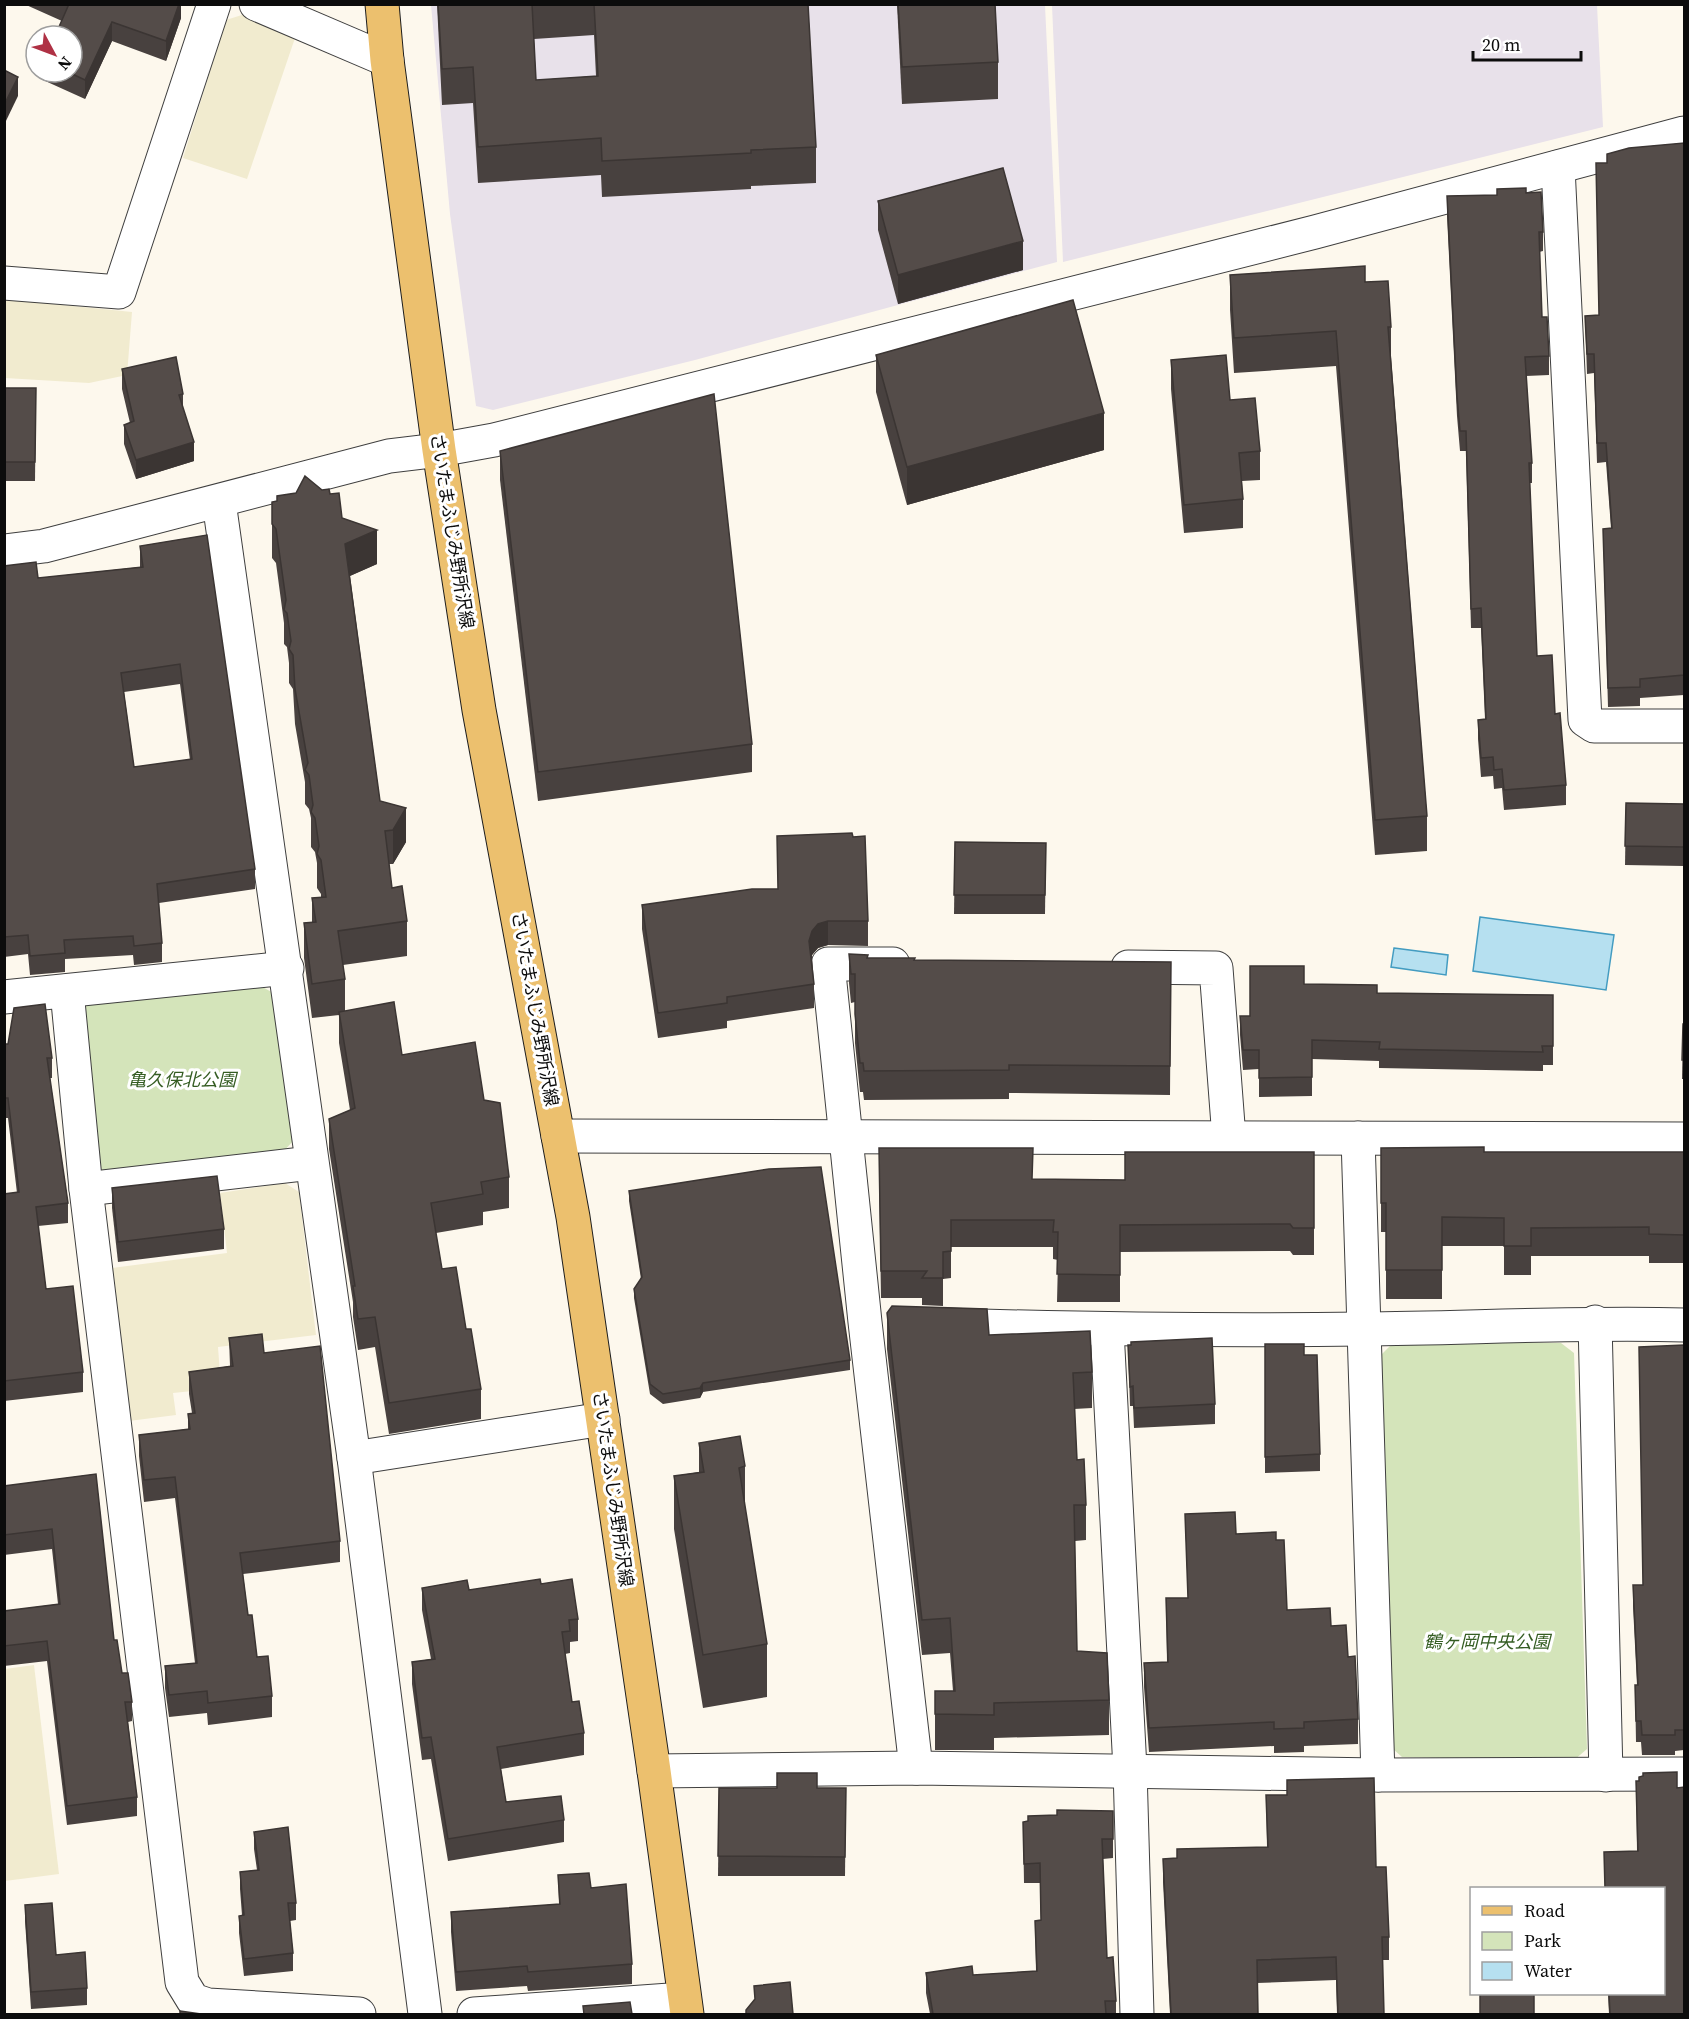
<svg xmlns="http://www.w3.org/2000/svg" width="1689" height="2019" font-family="'Source Serif 4','Noto Sans JP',serif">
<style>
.industrial{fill:#e8e1ea}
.farmland{fill:#f1ebcf}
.green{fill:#d4e4ba}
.water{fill:#b6e0f0;stroke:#439cc1;stroke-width:1.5}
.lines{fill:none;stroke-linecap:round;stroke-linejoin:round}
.minor-casing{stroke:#3f3f3f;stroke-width:35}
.tertiary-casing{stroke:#3f3f3f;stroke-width:35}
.primary-casing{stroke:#1d1d1d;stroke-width:35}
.minor{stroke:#fff;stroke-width:33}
.tertiary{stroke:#fff;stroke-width:33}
.primary{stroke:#ecc06e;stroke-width:33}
.wall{fill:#48413f;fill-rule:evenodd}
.shaded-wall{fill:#3b3533}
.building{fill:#544c49;stroke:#3b3533;stroke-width:1.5;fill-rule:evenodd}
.labels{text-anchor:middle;stroke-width:6;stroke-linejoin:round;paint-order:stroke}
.street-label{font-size:18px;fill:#0c0c0c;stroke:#fff}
.park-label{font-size:18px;font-style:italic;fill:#355d23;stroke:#fff}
</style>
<rect width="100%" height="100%" fill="#fdf8ed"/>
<g class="industrial">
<path d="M431 5H1045L1057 262 695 360 493 410 476 406 450 214Z"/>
<path d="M1052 5H1597L1603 127 1063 262Z"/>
</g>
<g class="farmland">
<path d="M245 14 295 38 247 179 183 158 226 20Z"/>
<path d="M4 299 132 312 127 375 89 383 5 378Z"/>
<path d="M285 1183 299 1192 316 1335 218 1347 221 1388 173 1393 176 1415 129 1421 112 1268 227 1253 220 1193Z"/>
<path d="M34 1665 59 1874 5 1881V1669Z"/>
</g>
<g class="green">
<path d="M259 985 275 994 295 1139 280 1155 109 1176 95 1165 77 1016 91 1001Z"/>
<path d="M1394 1342 1561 1343 1574 1353 1587 1749 1573 1761 1402 1757 1393 1749 1381 1355Z"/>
</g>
<g class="water">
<path d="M1480 917 1614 935 1606 990 1473 971Z"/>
<path d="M1394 948 1448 955 1446 975 1391 967Z"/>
</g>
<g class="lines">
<g class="minor-casing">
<g id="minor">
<path d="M256 4 387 60"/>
<path d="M1558 167 1585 720 1594 726H1684"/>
<path d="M4 283 119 292 214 4"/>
<path d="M439 450 494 440 1315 232 1684 133"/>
<path d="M219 502 354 1458 425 2014"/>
<path d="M893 964H828L865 1322 916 1768"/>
<path d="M1128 967 1216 968 1229 1138"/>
<path d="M67 991 86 1189 182 1982 193 2000 208 2005 359 2014"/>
<path d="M4 997 287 968"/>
<path d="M1358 1138 1378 1775"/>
<path d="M86 1189 311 1163"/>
<path d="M1595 1322 1606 1775"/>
<path d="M944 1325C1084 1329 1223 1331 1362 1329 1470 1328 1577 1322 1684 1325"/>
<path d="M1107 1330 1130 1769 1137 2014"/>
<path d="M354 1458 603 1419"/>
<path d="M654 1771 916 1768 1378 1775 1684 1774"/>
<path d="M474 2014 684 1999"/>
</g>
</g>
<g class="tertiary-casing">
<g id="tertiary">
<path d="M4 551 44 546 389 456 439 450"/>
<path d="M558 1136 1684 1139"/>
</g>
</g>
<g class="primary-casing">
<path id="primary" d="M382 4 387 60 439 450 479 710 573 1217 654 1771 687 2014"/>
</g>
<use href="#minor" class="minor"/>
<use href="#tertiary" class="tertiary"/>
<use href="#primary" class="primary"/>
</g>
<g class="wall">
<path d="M24 4H181V18L166 61 112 41 85 99 43 80V72H72L62 21Z"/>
<path d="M437 4H808L816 147V183L751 186V189L602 197 601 175 478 183 473 103 442 105ZM594 35 596 76 536 80 534 39Z"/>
<path d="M897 4H995L998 62V99L902 104Z"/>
<path d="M1684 143V695L1640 698V706L1608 707 1603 529 1611 528 1606 462 1597 463 1594 373 1587 374 1585 316 1599 315 1607 163Z"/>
<path d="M1526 193 1543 232V251L1539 252 1542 317 1549 356V375L1526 376 1532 463V483H1529L1537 656 1555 714 1566 785V805L1504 810 1502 788 1494 789 1493 776 1481 777 1478 739V720L1485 719 1481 628H1471L1466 451H1460L1457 416 1447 216V196L1497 195Z"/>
<path d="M878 201 1023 270 898 304 878 230Z"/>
<path d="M1230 275 1365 282 1391 327V357L1427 816V851L1375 855 1336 366 1234 373 1230 310Z"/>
<path d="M876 355 1104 450 907 505 876 392Z"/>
<path d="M1171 360 1230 400 1260 451V480L1242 481 1243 499V528L1184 533 1171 389Z"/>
<path d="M122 369 183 394V408L194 461 136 479 124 444V425L130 423 122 389Z"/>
<path d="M4 388H36L35 481H4Z"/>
<path d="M500 451 752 744V772L538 801 500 480Z"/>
<path d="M322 490 330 494 342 518 377 564 350 576 380 801 406 842 393 864H389L392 888 407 921V956L343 965 345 979V1011L402 1055 484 1100 509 1177V1208L483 1212V1225L436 1233 442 1269 466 1329 481 1389V1419L389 1434 375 1347 358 1350 353 1317V1302L329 1149V1119L350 1110 339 1043V1015L312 1018 304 958V923L312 922V898L321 897V894L317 888V863L315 852 311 847V818L309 809 305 804V782L295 724 293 689 289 683V663L287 647 284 644V623L276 563 272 558V502Z"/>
<path d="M140 546 255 869V889L159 903 162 943V962L134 965 133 955 65 959V972L30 975 28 954 4 957V566L38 578 140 567ZM180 684 190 760 134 767 124 692Z"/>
<path d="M1626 803 1684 804V866L1625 865Z"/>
<path d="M955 842 1046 843 1045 914H954Z"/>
<path d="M642 905 868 921V946L828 945 818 948 812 955 814 984V1008L727 1021V1028L658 1038 642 929Z"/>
<path d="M849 954 867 958 915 960 1171 962 1170 1095 1009 1093V1099L864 1100 863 1092H860L855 1043V1002L851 1003 849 983Z"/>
<path d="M1304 984 1377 993 1553 995V1065H1543V1071L1379 1068V1061L1312 1059V1096L1259 1097V1069L1243 1070 1240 1035V1016H1250Z"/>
<path d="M1683 1024H1684V1079H1682Z"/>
<path d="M4 1044 52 1058V1078H50L68 1203V1223L38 1226 46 1289 83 1372V1392L4 1401V1194L17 1193 8 1118H4Z"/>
<path d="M1381 1148 1484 1152H1684V1263H1649V1256H1531V1275H1504V1246H1442V1299H1386V1232H1381Z"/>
<path d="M1314 1152V1255H1293L1290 1251 1120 1252V1302H1057L1058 1260 1053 1259V1247H951V1278L943 1279V1306L922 1305V1298H881L879 1175 1033 1179 1125 1180Z"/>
<path d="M112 1188 224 1229V1249L118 1262 112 1208Z"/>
<path d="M629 1191 850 1360V1370L703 1392 700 1398 663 1404 650 1394 634 1298V1289L641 1279 629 1201Z"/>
<path d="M887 1313 989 1335 1092 1372V1408L1074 1409 1077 1460 1086 1505V1540L1075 1541 1077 1651 1109 1700V1735L994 1738V1750H935V1691H953L950 1653 922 1655 887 1349Z"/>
<path d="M229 1338 264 1353 340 1541V1562L243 1574 248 1615 257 1657 272 1696V1717L208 1725 207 1713 169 1717 165 1688V1666L195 1663 175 1498 144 1502 139 1456V1435L188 1429V1414L192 1413 189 1394V1372L230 1366Z"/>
<path d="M1265 1344 1304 1355 1320 1454V1471L1265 1473Z"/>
<path d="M1128 1345 1215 1404V1424L1134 1428 1133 1406H1130Z"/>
<path d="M1684 1345V1750L1675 1751V1755H1642L1641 1742H1636L1635 1685H1637L1633 1606V1585H1643Z"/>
<path d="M699 1443 745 1466V1509L767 1644V1697L703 1708 674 1529V1476L699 1472Z"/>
<path d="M96 1474 114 1640 122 1673 132 1702V1721L128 1722 137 1797V1816L67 1825 47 1661 4 1666V1611L58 1604 52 1549 4 1555V1486Z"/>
<path d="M1185 1514 1236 1534 1276 1540 1287 1610 1331 1626 1348 1657 1358 1719V1744L1304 1746V1752L1274 1753V1746L1149 1752 1144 1687V1663L1167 1662 1166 1598H1188Z"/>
<path d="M541 1584 578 1619V1641L570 1642V1653L565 1654 572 1702 584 1733V1755L501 1769 506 1802 564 1820V1842L448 1861 431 1759 422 1760 412 1684V1662L431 1659 422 1610V1588L469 1590Z"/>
<path d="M1636 1781 1677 1788 1684 2014H1609L1608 1994H1664V1888H1605L1604 1852 1637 1851Z"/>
<path d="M719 1788H846L845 1876H718Z"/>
<path d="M1266 1795 1376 1867 1389 1937V1960H1382L1384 2014H1337L1336 1980 1257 1983 1258 2014H1170L1163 1882V1859L1177 1858 1267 1847Z"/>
<path d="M1113 1811V1858L1103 1859 1107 1958 1116 2001V2014H930L926 1993V1973L973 1975 1036 1971 1035 1921 1041 1920 1040 1883H1024L1023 1822 1028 1821 1057 1815Z"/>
<path d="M254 1832 296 1903V1920L290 1921 293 1953V1971L244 1976 239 1933V1916L242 1915 240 1889V1872L257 1870 254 1849Z"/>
<path d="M558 1875 591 1888 632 1964V1984L528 1991 527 1986 456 1991 451 1932V1912L559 1904Z"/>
<path d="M25 1905 56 1955 87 1988V2005L31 2009 25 1921Z"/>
</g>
<g class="shaded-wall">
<path d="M179 4H181V18L166 61V41Z"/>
<path d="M112 22V41L85 99V80Z"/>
<path d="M18 77V96L4 125V105Z"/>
<path d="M1023 241V270L898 304V275Z"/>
<path d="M1104 413V450L907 505V467Z"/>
<path d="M194 442V461L136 479V460Z"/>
<path d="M377 530V564L345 578V544Z"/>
<path d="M406 808V842L393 864V830Z"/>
<path d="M828 921V945L818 948 812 955 809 966V941L812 931 818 924Z"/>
<path d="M703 1383V1392L700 1398V1388Z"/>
</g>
<g class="building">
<path d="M69 4H179L166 41 112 22 85 80 68 72H72V36H55Z"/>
<path d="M438 4H532L536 80 598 76 594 4H808L816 147 751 150V153L602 161 601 138 478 147 473 67 442 69Z"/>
<path d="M898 4H995L998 62 902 67Z"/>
<path d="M4 70 18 77 4 105Z"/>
<path d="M1684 143V675L1640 679V687L1608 688 1603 529 1612 528 1606 443H1597L1594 354H1587L1585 316 1599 315 1596 163H1607V154L1629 148Z"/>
<path d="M1003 168 1023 241 898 275 878 201Z"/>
<path d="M1526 188V193L1541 192 1543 232H1539L1542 317H1547L1549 356 1525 357 1532 463H1529L1537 656 1552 655 1555 714 1560 713 1566 785 1504 790 1502 769 1494 770 1493 757 1481 758 1478 720 1486 719 1481 608 1471 609 1466 431H1460L1457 396 1447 196 1497 195V189Z"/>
<path d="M1365 266V282L1388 281 1391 327H1388L1427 816 1375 820 1336 331 1234 338 1230 275Z"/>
<path d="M1073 300 1104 413 907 467 876 355Z"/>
<path d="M1226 355 1230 400 1255 398 1260 451 1239 453 1243 499 1184 505 1171 360Z"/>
<path d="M176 357 183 394 179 395 194 442 136 460 124 425 134 421 122 369Z"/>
<path d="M4 388H36L35 462H4Z"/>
<path d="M714 394 752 744 538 772 500 451Z"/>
<path d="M305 476 322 490 329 489 330 494 339 493 342 518 377 530 345 544 380 801 406 808 393 830 385 831 392 888 402 886 407 921 338 931 345 979 312 984 304 923 316 922 312 898 326 897 321 860 317 854 319 846 315 818 311 812 313 805 309 775 305 770 308 763 295 689 293 655 289 649 291 641 287 613 284 610 286 600 276 529 272 524V502L277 501V496L296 493Z"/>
<path d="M207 535 255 869 157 884 162 943 134 946 133 936 64 940 65 953 30 956 28 935 4 937V566L36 562 38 578 143 567 140 546ZM180 664 192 759 134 767 121 673Z"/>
<path d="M1626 803 1684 804V847L1625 846Z"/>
<path d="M852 833 853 837 865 836 868 921H828L818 924 812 931 809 941 814 984 727 997V1003L658 1013 642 905 752 889H778L777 836Z"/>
<path d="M955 842 1046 843 1045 895H954Z"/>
<path d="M849 954 868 955 867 958H915L914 960 1171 962 1170 1066 1009 1065V1070L864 1071 863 1063H860L855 1014V974H851Z"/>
<path d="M1250 966H1304V984L1377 985V993L1553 995V1046H1542L1543 1052 1379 1049 1380 1042 1312 1040V1077L1259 1078V1050H1243L1240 1016H1250Z"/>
<path d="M394 1002 402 1055 475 1042 484 1100 500 1103 509 1177 481 1182 483 1194 431 1203 442 1269 456 1267 466 1329H471L481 1389 389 1403 375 1317 358 1319 353 1286H355L329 1119 355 1108 339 1012Z"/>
<path d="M45 1004 52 1058H47L68 1203 36 1207 46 1289 73 1286 83 1372 4 1381V1194L19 1192 8 1098H4V1044H8L14 1008Z"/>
<path d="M1683 1024H1684V1060H1682Z"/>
<path d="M1484 1147V1152H1684V1235L1649 1234V1227L1531 1228V1246H1504V1218L1442 1217V1270H1386V1203H1381V1148Z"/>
<path d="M879 1148H1033L1032 1179 1125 1180V1152H1314V1228H1293L1290 1224 1120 1225V1275L1057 1274 1058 1232H1053L1054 1220H951V1251L943 1252V1278H922L927 1271H881Z"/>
<path d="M821 1167 850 1360 703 1383 700 1388 663 1394 650 1384 634 1289 642 1277 629 1191 769 1169Z"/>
<path d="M217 1176 224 1229 118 1242 112 1188Z"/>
<path d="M892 1306 987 1309 989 1335 1090 1331 1092 1372 1073 1373 1077 1460 1084 1459 1086 1505H1074L1077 1651 1107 1653 1109 1700 994 1703V1715L935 1714V1691H955L950 1618 922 1620 887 1313Z"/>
<path d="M262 1334 264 1353 320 1346 340 1541 240 1553 248 1615H252L257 1657 268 1656 272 1696 208 1703 207 1691 169 1695 165 1666 197 1663 194 1635 175 1477 144 1480 139 1435 190 1429 188 1414 195 1413 189 1372 233 1366 229 1338Z"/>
<path d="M1212 1338 1215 1404 1134 1408 1133 1386 1130 1387 1128 1345H1131V1342Z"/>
<path d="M1265 1344H1304V1355H1317L1320 1454 1265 1457Z"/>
<path d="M1684 1345V1730H1675V1735H1642L1641 1721H1636L1635 1685H1638L1633 1585H1643L1639 1347Z"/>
<path d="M740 1436 745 1466 739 1468 767 1644 703 1655 674 1476 704 1472 699 1443Z"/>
<path d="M96 1474 114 1640H117L122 1673H128L132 1702H125L137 1797 67 1806 47 1641 4 1646V1611L60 1604 52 1529 4 1535V1486Z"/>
<path d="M1235 1512 1236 1534 1276 1532V1540H1284L1287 1610 1330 1608 1331 1626 1346 1625 1348 1657 1355 1656 1358 1719 1304 1722V1728L1274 1729V1722L1149 1728 1144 1663 1168 1662 1166 1598H1188L1185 1514Z"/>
<path d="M540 1579 541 1584 572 1579 578 1619 569 1620 570 1631 562 1632 572 1702 579 1701 584 1733 497 1747 506 1802 561 1796 564 1820 448 1839 431 1737 422 1738 412 1662 435 1659 422 1588 467 1580 469 1590Z"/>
<path d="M1677 1772V1788L1684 1787V2014H1610L1609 1994H1664V1888H1605L1604 1852 1638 1851 1636 1781H1639V1777L1643 1776V1773Z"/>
<path d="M777 1773H817V1788H846L845 1857 718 1856 719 1788H777Z"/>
<path d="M1374 1778 1376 1867H1386L1389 1937H1382L1384 2014H1338L1336 1957 1257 1960 1258 2014H1171L1163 1859 1177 1858V1849L1268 1847 1266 1795H1287V1780Z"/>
<path d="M1057 1810 1113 1811V1839H1102L1107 1958 1113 1957 1116 2001H1105L1106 2014H933L926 1973 972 1966 973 1975 1037 1971 1035 1921 1041 1920 1040 1863 1024 1864 1023 1822 1028 1821V1816L1057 1815Z"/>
<path d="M288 1827 296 1903H288L293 1953 244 1959 239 1916 244 1915 240 1872 259 1870 254 1832Z"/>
<path d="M589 1873 591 1888 626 1884 632 1964 528 1972 527 1966 456 1972 451 1912 560 1904 558 1875Z"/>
<path d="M52 1903 56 1955 85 1952 87 1988 31 1992 25 1905Z"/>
<path d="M790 1982 793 2014H746V2010L755 1999 754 1986Z"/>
<rect x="1480" y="1994" width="54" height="20"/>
<path d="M630 2002 632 2014H584L583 2006Z"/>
<path d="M180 2011 201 2014H180Z"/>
</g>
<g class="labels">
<g class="street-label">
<text transform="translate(452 531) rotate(81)" y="6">さいたまふじみ野所沢線</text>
<text transform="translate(535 1009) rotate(80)" y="6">さいたまふじみ野所沢線</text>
<text transform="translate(613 1489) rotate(82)" y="6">さいたまふじみ野所沢線</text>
</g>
<g class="park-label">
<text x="182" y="1086">亀久保北公園</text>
<text x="1487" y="1648">鶴ヶ岡中央公園</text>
</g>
</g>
<rect width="1689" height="2019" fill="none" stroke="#0c0c0c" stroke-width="12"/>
<rect x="1470" y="1887" width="195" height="108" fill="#ffffff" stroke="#9e9e9e" stroke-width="1.5"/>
<rect x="1482" y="1906" width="30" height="9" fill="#ecc06e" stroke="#9e9e9e" stroke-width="1.5"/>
<text x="1524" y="1917" font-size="18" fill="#0c0c0c">Road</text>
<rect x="1482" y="1932" width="30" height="18" fill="#d4e4ba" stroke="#9e9e9e" stroke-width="1.5"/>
<text x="1524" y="1947" font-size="18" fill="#0c0c0c">Park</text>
<rect x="1482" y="1962" width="30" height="18" fill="#b6e0f0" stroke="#9e9e9e" stroke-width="1.5"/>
<text x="1524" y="1977" font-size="18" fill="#0c0c0c">Water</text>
<g transform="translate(54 54) rotate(131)"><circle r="28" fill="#ffffff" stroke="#9e9e9e" stroke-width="1.5"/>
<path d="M0-4.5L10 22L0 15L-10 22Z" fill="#af3144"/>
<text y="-9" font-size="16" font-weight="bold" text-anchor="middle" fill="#0c0c0c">N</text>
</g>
<path d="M1473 51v9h108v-9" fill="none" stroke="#0c0c0c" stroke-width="3"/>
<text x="1482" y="51" font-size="18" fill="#0c0c0c" stroke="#ffffff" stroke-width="4.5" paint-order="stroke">20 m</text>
</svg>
